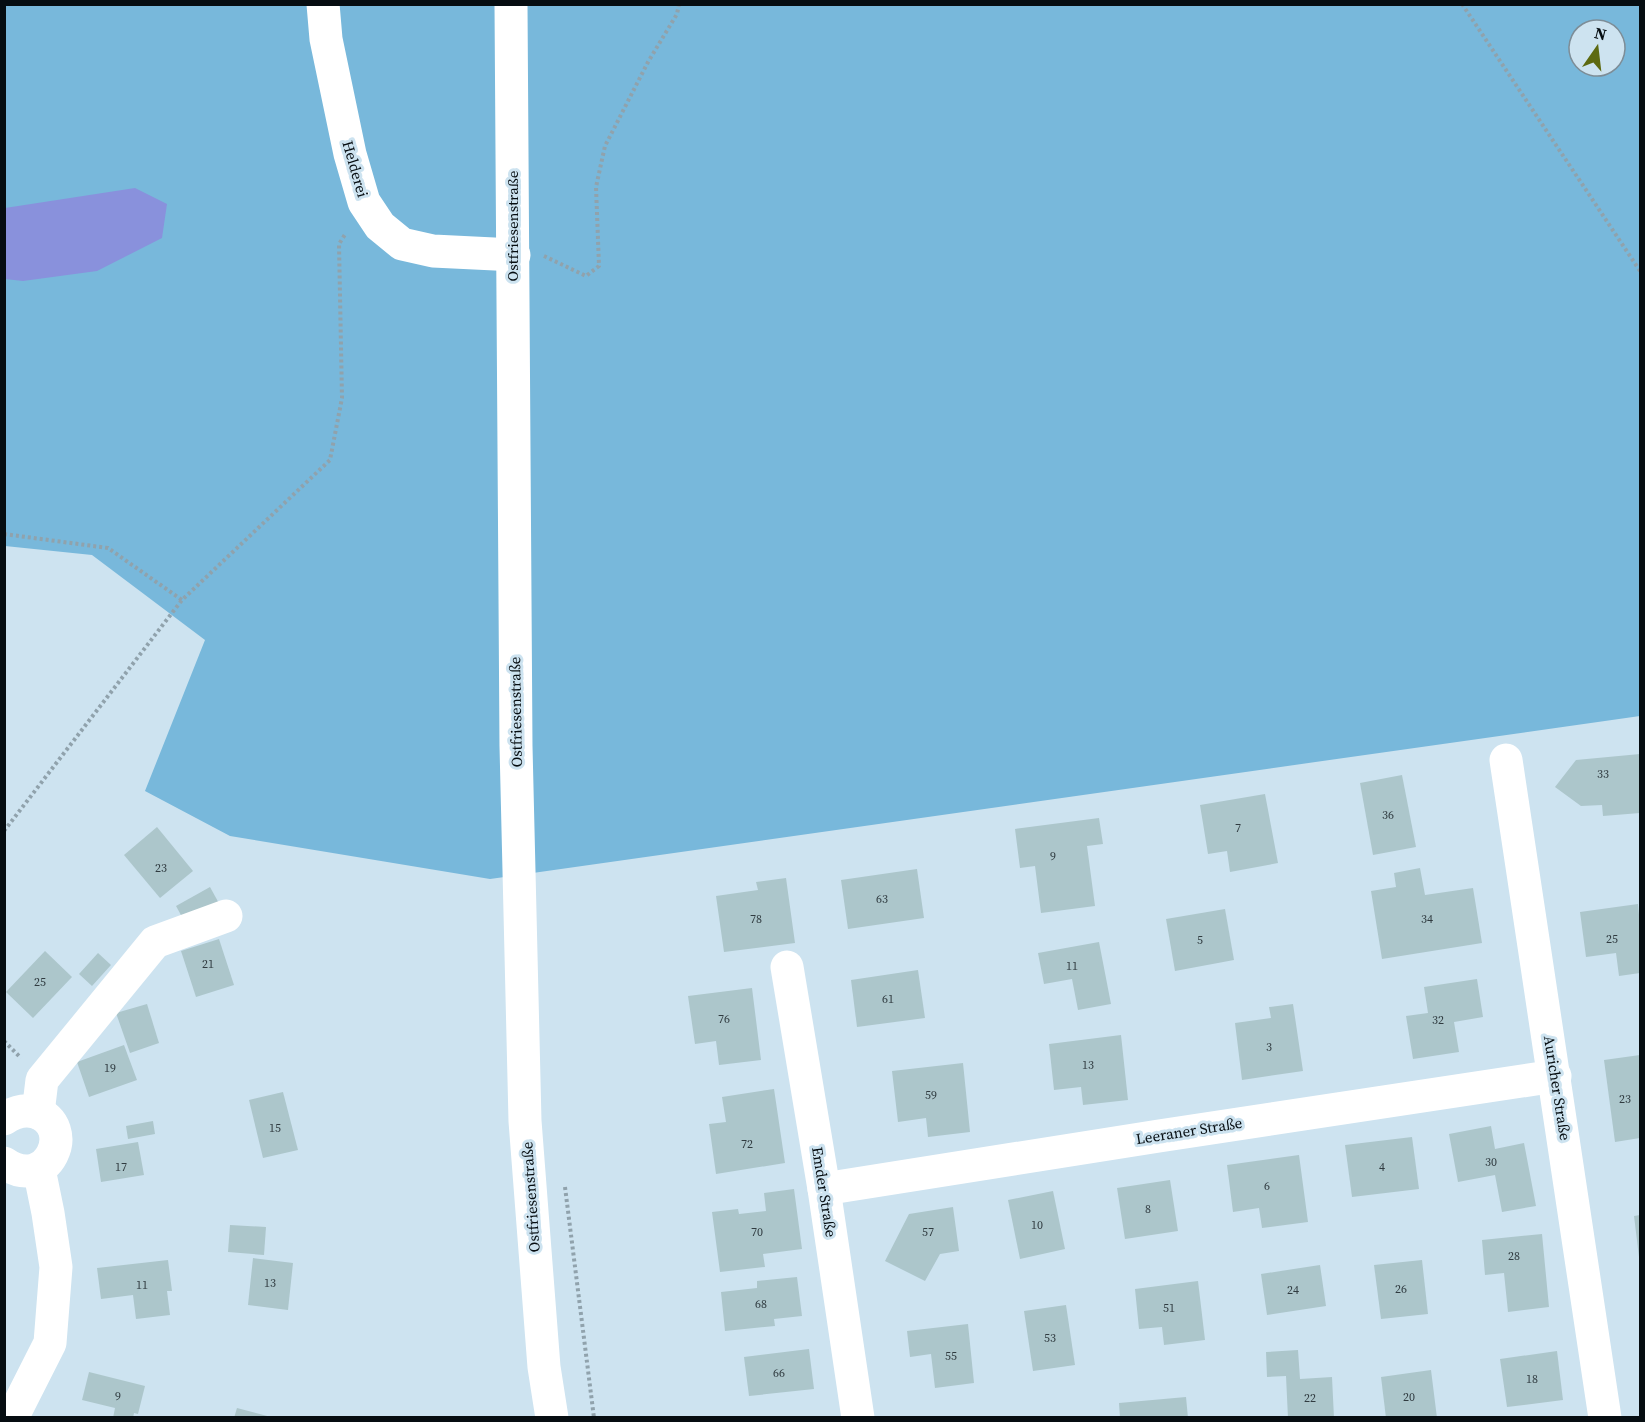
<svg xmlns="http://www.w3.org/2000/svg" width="1645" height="1422" font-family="'Source Serif 4',serif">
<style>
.green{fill:#78b8db;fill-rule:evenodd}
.water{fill:#8991dc}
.building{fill:#acc6cb}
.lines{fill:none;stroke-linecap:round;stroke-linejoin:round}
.path{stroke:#90a2ac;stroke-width:4;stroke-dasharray:3 3;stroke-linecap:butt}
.minor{stroke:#fff;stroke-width:33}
.major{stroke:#fff;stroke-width:33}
.labels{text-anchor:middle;stroke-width:6;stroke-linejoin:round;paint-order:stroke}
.number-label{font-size:12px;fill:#303b40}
.street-label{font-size:15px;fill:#060d11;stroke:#cde3f0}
</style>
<rect width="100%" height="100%" fill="#cde3f0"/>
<path class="green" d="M4 5H1640V716L490 879 230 836 145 791 205 640 92 555 5 546ZM1579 30H1615V66H1579Z"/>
<path class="water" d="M135 188 167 204 162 238 97 271 23 281 5 279V208Z"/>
<g class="building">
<path d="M1640 754V813L1603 816 1602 805 1581 806 1555 787 1576 760Z"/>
<path d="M1402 775 1416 847 1373 855 1360 783Z"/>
<path d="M1265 794 1278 863 1230 872 1227 851 1208 854 1200 805Z"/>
<path d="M1099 818 1103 844 1087 846 1095 906 1041 913 1035 866 1020 868 1015 829Z"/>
<path d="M157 827 193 871 160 898 124 855Z"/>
<path d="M1420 868 1425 895 1473 888 1482 943 1382 959 1371 891 1396 887 1394 873Z"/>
<path d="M917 869 924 918 848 929 841 880Z"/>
<path d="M786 878 795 943 724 952 716 896 758 890 756 882Z"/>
<path d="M210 887 221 907 187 926 176 906Z"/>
<path d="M1638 904 1640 925V973L1619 976 1616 953 1586 957 1580 912Z"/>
<path d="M1225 909 1234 960 1175 971 1166 919Z"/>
<path d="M219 939 234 985 196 997 181 951Z"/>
<path d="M1099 942 1111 1004 1078 1010 1072 979 1044 984 1038 953Z"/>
<path d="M45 951 72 977 33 1018 6 992Z"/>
<path d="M98 953 111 965 92 986 79 974Z"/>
<path d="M918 970 925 1018 857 1027 851 980Z"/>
<path d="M1477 979 1483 1017 1454 1022 1459 1052 1413 1059 1406 1016 1428 1013 1424 987Z"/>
<path d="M752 988 761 1060 719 1065 716 1041 695 1044 688 996Z"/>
<path d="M147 1004 159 1043 130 1053 116 1013Z"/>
<path d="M1293 1004 1303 1071 1242 1080 1235 1023 1271 1018 1269 1007Z"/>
<path d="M1121 1035 1128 1100 1083 1105 1081 1087 1054 1090 1049 1044Z"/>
<path d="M124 1045 137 1080 89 1097 77 1062Z"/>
<path d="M1640 1055V1138L1615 1142 1604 1060Z"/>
<path d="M963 1063 970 1132 928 1137 926 1118 898 1122 892 1071Z"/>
<path d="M774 1089 785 1163 716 1174 709 1124 726 1122 722 1097Z"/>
<path d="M283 1092 298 1150 263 1158 249 1100Z"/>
<path d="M153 1121 155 1134 128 1139 126 1126Z"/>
<path d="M1491 1126 1495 1149 1524 1143 1536 1206 1502 1212 1495 1175 1458 1182 1449 1134Z"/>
<path d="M1412 1137 1419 1189 1352 1197 1345 1145Z"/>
<path d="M138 1142 144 1175 101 1182 96 1149Z"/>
<path d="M1299 1155 1308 1222 1262 1228 1259 1208 1233 1212 1227 1165Z"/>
<path d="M1170 1180 1178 1231 1125 1239 1117 1188Z"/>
<path d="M794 1189 802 1249 763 1254 765 1267 720 1272 712 1212 738 1209 739 1214 766 1211 764 1193Z"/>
<path d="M1053 1191 1065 1249 1020 1259 1008 1200Z"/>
<path d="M953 1207 959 1251 940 1254 925 1281 885 1261 909 1214Z"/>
<path d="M1640 1215V1257H1639L1634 1216Z"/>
<path d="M230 1225 266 1227 264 1255 228 1252Z"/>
<path d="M1542 1234 1549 1307 1508 1312 1504 1273 1485 1275 1482 1240Z"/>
<path d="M253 1258 293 1263 288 1310 248 1305Z"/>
<path d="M168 1260 172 1291H167L170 1315 136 1319 133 1295 101 1299 97 1268Z"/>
<path d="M1422 1260 1428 1314 1381 1319 1374 1265Z"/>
<path d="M1320 1265 1326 1306 1267 1315 1261 1274Z"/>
<path d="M797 1277 802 1316 774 1319 775 1326 725 1331 721 1292 757 1288V1281Z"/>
<path d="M1198 1281 1205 1340 1164 1345 1162 1327 1139 1329 1135 1289Z"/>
<path d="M1066 1305 1075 1365 1033 1371 1024 1311Z"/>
<path d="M968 1324 974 1383 935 1388 931 1354 910 1357 907 1331Z"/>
<path d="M809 1349 814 1389 749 1396 744 1357Z"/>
<path d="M1298 1350 1300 1379 1332 1377 1334 1418H1288L1286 1376 1267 1377 1266 1352Z"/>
<path d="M1557 1351 1563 1400 1507 1407 1500 1359Z"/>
<path d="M1431 1370 1437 1418H1386L1381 1377Z"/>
<path d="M89 1372 145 1386 138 1414 134 1413 133 1418H113L115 1408 82 1400Z"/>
<path d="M1186 1397 1188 1418H1120L1119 1403Z"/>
<path d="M237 1408 271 1417V1418H234Z"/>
</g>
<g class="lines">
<g class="path">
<path d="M1462 4 1640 271"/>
<path d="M544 256 586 276 599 266 596 187 605 146 648 62 677 14 679 4"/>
<path d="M4 534 108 548 182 600"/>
<path d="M4 831 182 600 330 460 342 398 339 244 346 233"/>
<path d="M4 1041 21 1058"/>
<path d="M565 1187 594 1418"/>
</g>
<g class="minor">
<path d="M323 4 326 39 350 154 364 202 380 226 402 244 433 251 514 255"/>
<path d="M1506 760 1605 1418"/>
<path d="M787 967 824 1189 858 1418"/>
<path d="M38 1113 42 1080 155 942 226 916"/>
<path d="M4 1119C14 1112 24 1109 35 1112 78 1126 48 1194 4 1163"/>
<path d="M824 1189 1159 1136 1555 1076"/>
<path d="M12 1418 50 1343 56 1267 48 1213 39 1169"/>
</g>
<path class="major" d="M511 4 516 746 525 1121 544 1367 552 1418"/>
</g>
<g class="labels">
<g class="number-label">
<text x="1603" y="778">33</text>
<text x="1388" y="819">36</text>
<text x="1238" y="832">7</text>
<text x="1053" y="860">9</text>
<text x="161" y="872">23</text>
<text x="882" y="903">63</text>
<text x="756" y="923">78</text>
<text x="1427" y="923">34</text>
<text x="1612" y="943">25</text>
<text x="1200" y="944">5</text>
<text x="208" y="968">21</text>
<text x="1072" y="970">11</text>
<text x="40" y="986">25</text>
<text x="888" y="1003">61</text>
<text x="724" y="1023">76</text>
<text x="1438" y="1024">32</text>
<text x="1269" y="1051">3</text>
<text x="1088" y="1069">13</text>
<text x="110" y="1072">19</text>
<text x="931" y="1099">59</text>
<text x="1625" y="1103">23</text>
<text x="275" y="1132">15</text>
<text x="747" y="1148">72</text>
<text x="1491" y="1166">30</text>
<text x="121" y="1171">17</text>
<text x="1382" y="1171">4</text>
<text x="1267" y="1190">6</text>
<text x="1148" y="1213">8</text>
<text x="1037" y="1229">10</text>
<text x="757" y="1236">70</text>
<text x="928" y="1236">57</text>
<text x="1514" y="1260">28</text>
<text x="270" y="1287">13</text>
<text x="142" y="1289">11</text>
<text x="1401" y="1293">26</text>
<text x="1293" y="1294">24</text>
<text x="761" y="1308">68</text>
<text x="1169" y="1312">51</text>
<text x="1050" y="1342">53</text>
<text x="951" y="1360">55</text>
<text x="779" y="1377">66</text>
<text x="1532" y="1383">18</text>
<text x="118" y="1400">9</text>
<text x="1409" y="1401">20</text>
<text x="1310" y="1402">22</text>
</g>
<g class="street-label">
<text transform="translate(355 169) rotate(74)" y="5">Helderei</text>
<text transform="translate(513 226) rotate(-90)" y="5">Ostfriesenstraße</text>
<text transform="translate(516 712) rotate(-91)" y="5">Ostfriesenstraße</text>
<text transform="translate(1557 1088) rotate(81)" y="5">Auricher Straße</text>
<text transform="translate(1189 1131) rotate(-9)" y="5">Leeraner Straße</text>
<text transform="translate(824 1192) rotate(81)" y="5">Emder Straße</text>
<text transform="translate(531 1197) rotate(-94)" y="5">Ostfriesenstraße</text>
</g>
</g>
<rect width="1645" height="1422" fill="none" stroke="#060d11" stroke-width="12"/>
<g transform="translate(1597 48) rotate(14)"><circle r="28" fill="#cde3f0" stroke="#7d8d97" stroke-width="1.5"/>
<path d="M0-4.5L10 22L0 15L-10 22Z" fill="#5d6a11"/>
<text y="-9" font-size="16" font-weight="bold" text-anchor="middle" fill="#060d11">N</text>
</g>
</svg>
